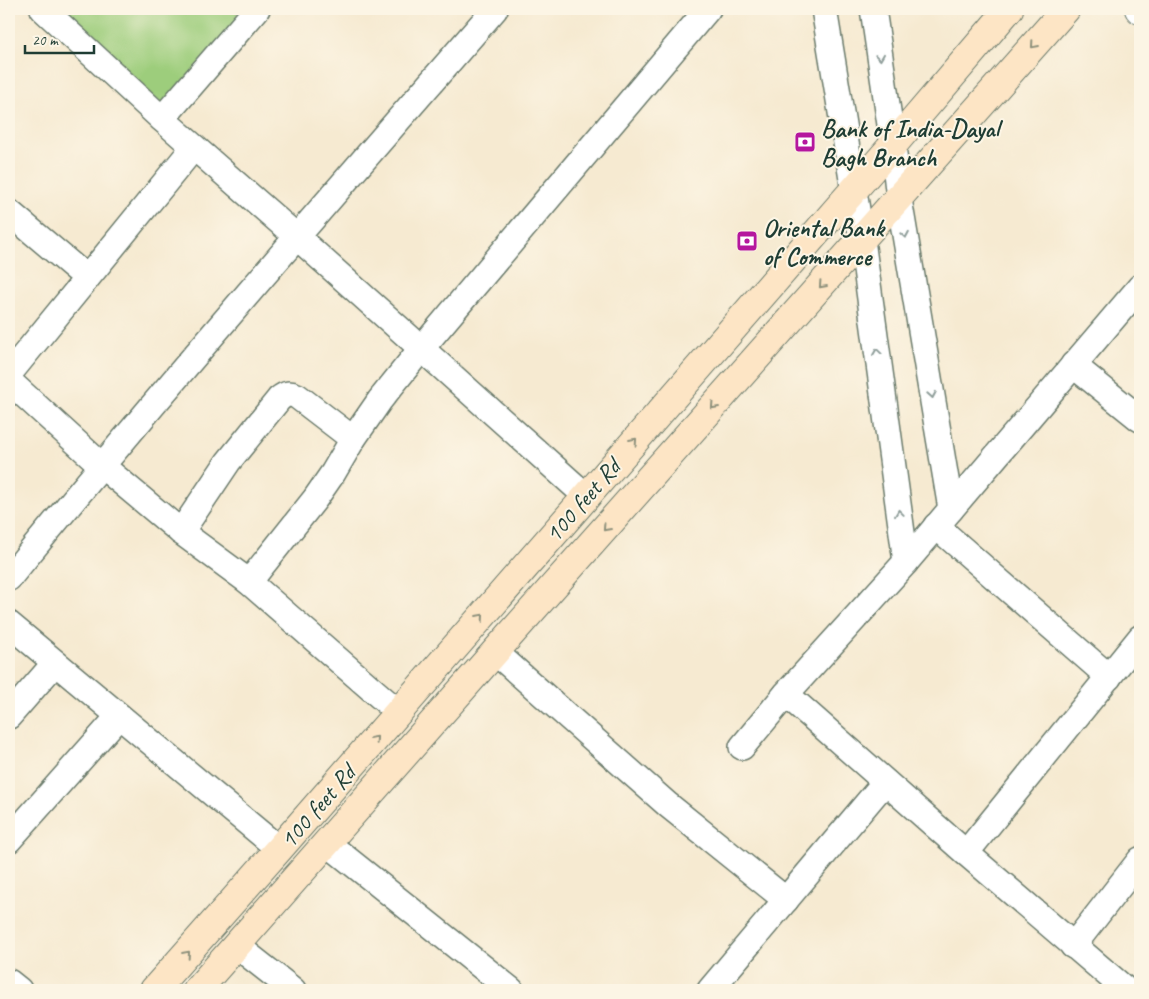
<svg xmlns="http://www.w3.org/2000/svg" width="1149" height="999" font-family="Caveat,sans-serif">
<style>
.green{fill:#9dcd7c;stroke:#5e8558}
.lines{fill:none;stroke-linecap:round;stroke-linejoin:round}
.minor-casing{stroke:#6a7a6b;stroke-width:28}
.tertiary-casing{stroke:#6a7a6b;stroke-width:30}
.secondary-casing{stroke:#6a7a6b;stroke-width:30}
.minor{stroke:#fff;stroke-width:25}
.tertiary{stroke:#fff;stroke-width:28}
.secondary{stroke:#fde5c5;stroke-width:28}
.oneway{stroke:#8e917c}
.oneway2{stroke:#8f9e9a}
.labels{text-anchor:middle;stroke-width:4;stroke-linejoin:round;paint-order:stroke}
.poi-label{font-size:25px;font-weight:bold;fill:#1f3d34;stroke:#fcf5e5;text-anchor:start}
.street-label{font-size:25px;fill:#1f3d34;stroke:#fcf5e5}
</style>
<rect width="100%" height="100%" fill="#fcf5e5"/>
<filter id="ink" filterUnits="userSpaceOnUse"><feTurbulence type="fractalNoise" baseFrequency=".02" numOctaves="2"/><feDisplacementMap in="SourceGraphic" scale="10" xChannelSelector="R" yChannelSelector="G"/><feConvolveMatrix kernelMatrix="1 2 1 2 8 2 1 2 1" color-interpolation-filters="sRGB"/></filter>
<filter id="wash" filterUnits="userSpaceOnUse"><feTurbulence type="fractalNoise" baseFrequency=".0096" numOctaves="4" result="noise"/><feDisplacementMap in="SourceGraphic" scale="20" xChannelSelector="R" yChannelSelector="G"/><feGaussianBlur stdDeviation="1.12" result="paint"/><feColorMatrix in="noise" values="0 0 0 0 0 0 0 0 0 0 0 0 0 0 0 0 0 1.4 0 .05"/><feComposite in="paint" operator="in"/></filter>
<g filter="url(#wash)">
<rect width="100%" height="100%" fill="#f6ead1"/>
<path class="green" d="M47 9H233L246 21 162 119Z"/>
</g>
<g filter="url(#ink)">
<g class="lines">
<g class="minor-casing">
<g id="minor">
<path d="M43 9 162 119 297 237 586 496"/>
<path d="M824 9 862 240 906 562"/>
<path d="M873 9 893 145 899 199 951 509"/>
<path d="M162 119 257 9"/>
<path d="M9 212 87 278"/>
<path d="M1073 365 1140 419"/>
<path d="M9 374 194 147"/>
<path d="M9 381 101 465 181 532 249 582 398 712"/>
<path d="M936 526 1109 677"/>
<path d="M181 532 228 462 279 399C286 393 290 393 297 396L353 439"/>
<path d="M9 578C167 385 331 197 495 9"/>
<path d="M249 582 315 499 333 473 353 439 380 400 421 349 708 9"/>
<path d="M9 624 279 849"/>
<path d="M495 652 668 805 786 900"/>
<path d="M786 694 966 853 1126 990"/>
<path d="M9 716 55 663"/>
<path d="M742 747 786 694 906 562 1140 287"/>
<path d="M9 840 119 716"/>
<path d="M327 843 511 990"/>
<path d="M966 853 1140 638"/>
<path d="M237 946 293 990"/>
<path d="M1073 946 1140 860"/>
<path d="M9 982 19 990"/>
<path d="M710 990 885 782"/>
</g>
</g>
<g class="tertiary-casing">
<path id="tertiary" d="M1139 9 1140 10"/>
</g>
<g class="secondary-casing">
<g id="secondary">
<path d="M154 990 279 849 893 145 1009 9"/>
<path d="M197 990 495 652 1066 9"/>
</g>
</g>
<use href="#minor" class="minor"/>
<use href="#tertiary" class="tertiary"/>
<use href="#secondary" class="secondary"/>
</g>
<defs><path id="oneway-chevron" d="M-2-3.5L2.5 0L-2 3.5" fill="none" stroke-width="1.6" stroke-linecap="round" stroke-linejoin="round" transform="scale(1.25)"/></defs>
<g class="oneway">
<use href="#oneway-chevron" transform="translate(1034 45) rotate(131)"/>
<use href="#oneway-chevron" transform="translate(822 285) rotate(132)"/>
<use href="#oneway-chevron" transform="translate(714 406) rotate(132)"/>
<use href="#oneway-chevron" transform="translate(634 441) rotate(-49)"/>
<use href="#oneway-chevron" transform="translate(606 528) rotate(132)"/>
<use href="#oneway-chevron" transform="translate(481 617) rotate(-49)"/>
<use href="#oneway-chevron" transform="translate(375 739) rotate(-49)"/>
<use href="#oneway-chevron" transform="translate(187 954) rotate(-49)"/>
</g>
<g class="oneway2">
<use href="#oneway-chevron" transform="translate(880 57) rotate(82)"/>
<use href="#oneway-chevron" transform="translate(905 235) rotate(80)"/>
<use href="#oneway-chevron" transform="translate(877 352) rotate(-98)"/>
<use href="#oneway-chevron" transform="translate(932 395) rotate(80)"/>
<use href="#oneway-chevron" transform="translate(899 513) rotate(-98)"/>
</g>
</g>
<defs>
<g id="bank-square" transform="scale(1.125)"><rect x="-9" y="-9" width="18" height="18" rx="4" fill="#b5179e" stroke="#fcf5e5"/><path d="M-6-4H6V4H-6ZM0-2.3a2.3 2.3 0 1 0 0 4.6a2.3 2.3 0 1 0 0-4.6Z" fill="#fff"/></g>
</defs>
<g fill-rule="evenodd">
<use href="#bank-square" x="805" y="142"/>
<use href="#bank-square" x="747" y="241"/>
</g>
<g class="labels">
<g class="poi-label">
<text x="821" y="137">Bank of India-Dayal<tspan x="821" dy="29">Bagh Branch</tspan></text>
<text x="763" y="236">Oriental Bank<tspan x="763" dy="29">of Commerce</tspan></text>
</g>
<g class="street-label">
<text transform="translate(582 500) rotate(-49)" y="9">100 feet Rd</text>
<text transform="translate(317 806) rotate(-49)" y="9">100 feet Rd</text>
</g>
</g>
<rect width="1149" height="999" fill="none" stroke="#fcf5e5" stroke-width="30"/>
<path d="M25 45v8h69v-8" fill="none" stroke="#1f3d34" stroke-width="2.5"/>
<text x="32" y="45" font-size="15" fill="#1f3d34" stroke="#fcf5e5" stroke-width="4" paint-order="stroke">20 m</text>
</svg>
